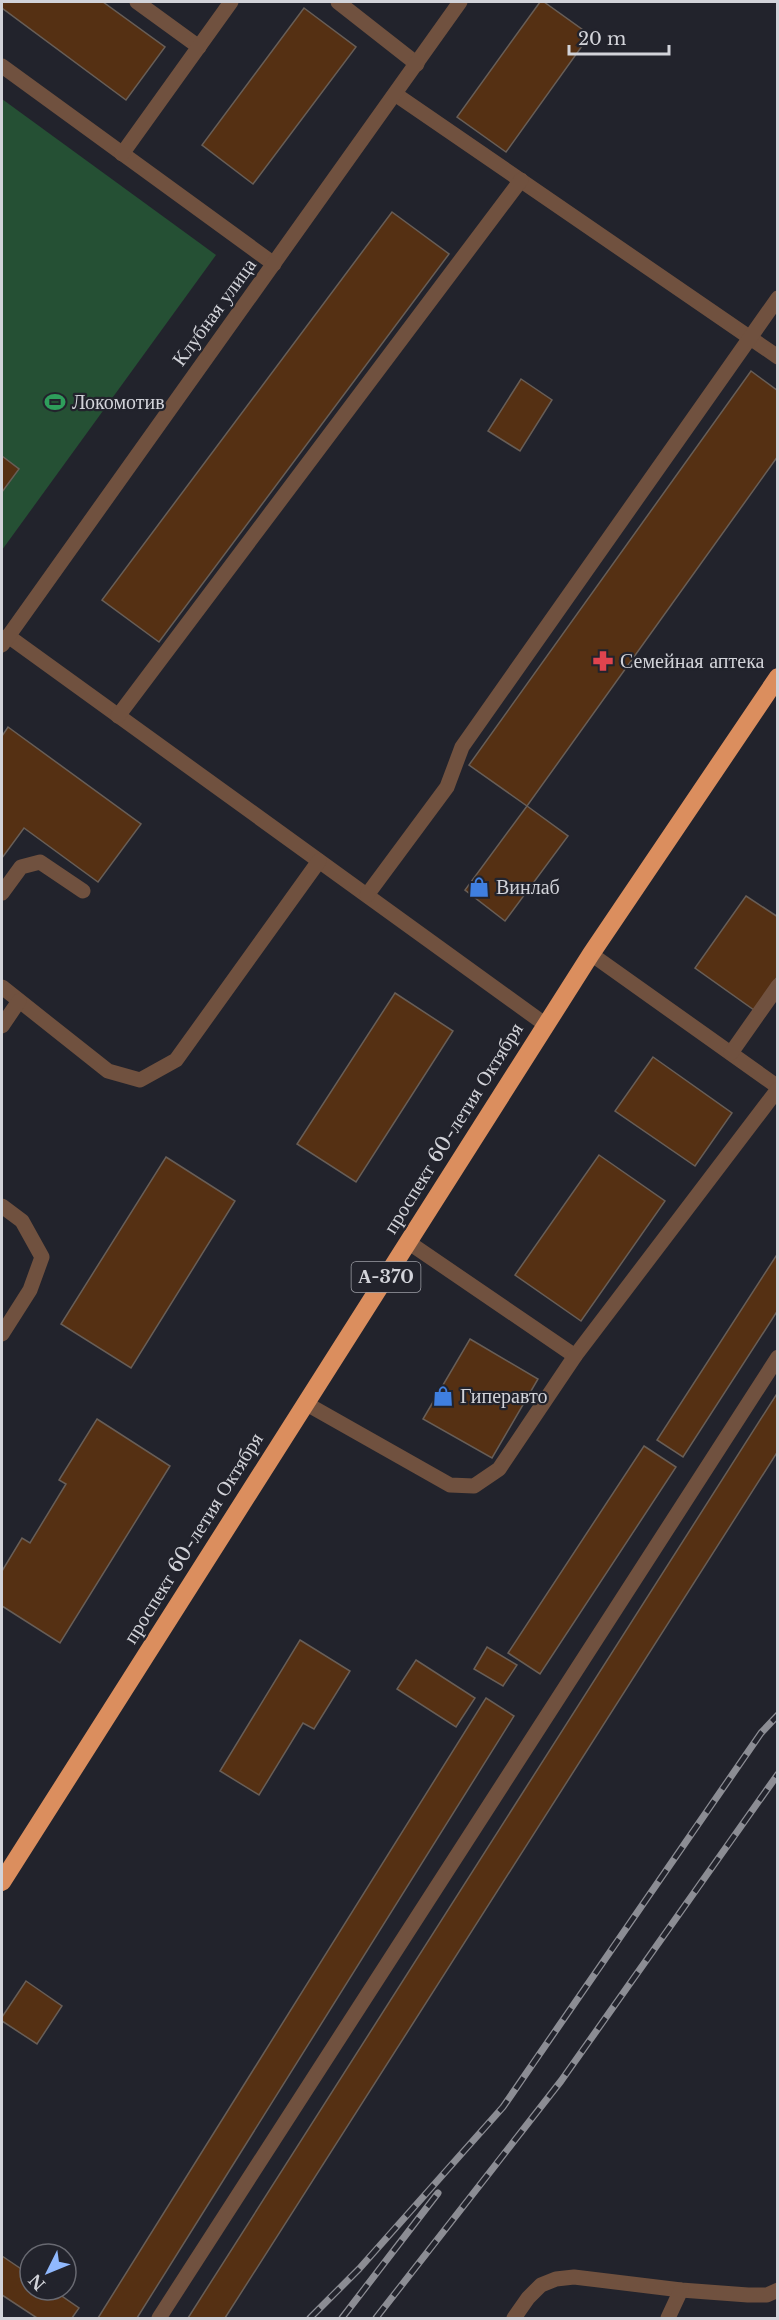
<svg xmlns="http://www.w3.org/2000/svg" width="779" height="2320" font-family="'Libre Baskerville',serif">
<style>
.garden{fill:#255034}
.building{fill:#553013;stroke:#685e57;stroke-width:1.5}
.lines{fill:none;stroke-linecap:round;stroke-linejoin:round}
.minor{stroke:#70513f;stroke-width:15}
.highway{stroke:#db8e5e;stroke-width:18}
.rail-casing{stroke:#8c8d94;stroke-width:7}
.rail{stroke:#22232c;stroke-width:4.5;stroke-dasharray:14;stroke-linecap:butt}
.labels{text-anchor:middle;stroke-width:4.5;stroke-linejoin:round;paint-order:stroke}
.shield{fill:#22232c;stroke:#9d9ea5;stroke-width:1.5}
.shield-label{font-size:18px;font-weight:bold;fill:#d2d3d9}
.street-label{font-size:20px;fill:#d2d3d9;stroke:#22232c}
.poi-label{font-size:20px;fill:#d2d3d9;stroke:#22232c;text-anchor:start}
</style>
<rect width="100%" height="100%" fill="#22232c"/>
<path class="garden" d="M2 99 216 255 2 550Z"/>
<g class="building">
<path d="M2 2H103L165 47 126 100 2 8Z"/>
<path d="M540 2H544L590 35 506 152 457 117Z"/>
<path d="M304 8 356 47 253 184 202 145Z"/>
<path d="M392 212 449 254 159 642 102 600Z"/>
<path d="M751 371 778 391V456L527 806 469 765Z"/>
<path d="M521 379 552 400 520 451 488 431Z"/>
<path d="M2 456 19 469 2 492Z"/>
<path d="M8 727 141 824 98 882 24 828 2 858V736Z"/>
<path d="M527 806 568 836 505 921 465 890Z"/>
<path d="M746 896 778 917V976L754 1010 695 968Z"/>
<path d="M395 993 453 1031 356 1182 297 1144Z"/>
<path d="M653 1057 732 1113 695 1166 615 1111Z"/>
<path d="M599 1155 665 1201 581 1321 515 1275Z"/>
<path d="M166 1157 235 1201 131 1368 61 1324Z"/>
<path d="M778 1253V1310L683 1457 657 1440Z"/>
<path d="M470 1339 538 1379 492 1458 423 1419Z"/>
<path d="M778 1392V1451L225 2318H188Z"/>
<path d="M97 1419 170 1466 60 1643 2 1606V1571L22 1538 30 1543 66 1484 59 1480Z"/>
<path d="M644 1446 676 1467 540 1674 508 1653Z"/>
<path d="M300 1640 350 1671 314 1729 303 1723 259 1795 220 1771Z"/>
<path d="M487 1647 517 1665 503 1686 474 1669Z"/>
<path d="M416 1660 475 1698 456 1727 397 1689Z"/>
<path d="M486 1698 514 1716 137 2318H98Z"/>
<path d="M26 1981 62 2006 37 2044 2 2021V2017Z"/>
<path d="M2 2256 30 2275V2290H53L79 2308 72 2318H37L2 2295Z"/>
</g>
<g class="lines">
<g class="minor">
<path d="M137 2 199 47"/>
<path d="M338 2 417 64"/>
<path d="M2 66 274 264"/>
<path d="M395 94 778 357"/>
<path d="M122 154 231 2"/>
<path d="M8 636 546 1025"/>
<path d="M2 645 460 2"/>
<path d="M118 716 521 180"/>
<path d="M2 893 21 867 40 862 83 891"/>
<path d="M367 895 447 787 462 747 778 298"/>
<path d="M591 954 778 1087"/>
<path d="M2 987 108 1071 140 1080 176 1060 319 861"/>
<path d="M2 1026 19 1001"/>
<path d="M731 1053 778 986"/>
<path d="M2 1206 22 1221 42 1257 30 1290 2 1334"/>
<path d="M408 1242 575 1356"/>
<path d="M305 1403 450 1485 474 1486 499 1469 575 1356 778 1089"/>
<path d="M159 2318 778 1357"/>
<path d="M514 2318 528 2298 541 2285 556 2279 574 2277 681 2290 748 2295H767L778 2290"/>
<path d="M668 2318 681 2290"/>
</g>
<path class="highway" d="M2 1882 591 954 778 677"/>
<g class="rail-casing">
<g id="rail">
<path d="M310 2318 359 2269 503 2107 761 1733 778 1715"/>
<path d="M342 2318 438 2193"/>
<path d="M376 2318 561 2081 778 1774"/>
</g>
</g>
<use href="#rail" class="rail"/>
</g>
<defs>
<g id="stadium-bare" transform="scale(1.62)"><path d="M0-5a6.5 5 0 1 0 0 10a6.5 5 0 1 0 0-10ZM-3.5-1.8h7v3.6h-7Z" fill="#2e9e5b" stroke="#22232c" stroke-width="2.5" paint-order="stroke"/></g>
<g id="pharmacy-bare" transform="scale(1.62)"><path d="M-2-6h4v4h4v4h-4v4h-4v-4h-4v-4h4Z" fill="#e0444e" stroke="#22232c" stroke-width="2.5" paint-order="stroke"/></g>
<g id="shop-bare" transform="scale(1.62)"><path d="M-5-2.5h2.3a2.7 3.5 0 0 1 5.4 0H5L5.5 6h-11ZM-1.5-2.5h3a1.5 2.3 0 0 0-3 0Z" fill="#3f7fe0" stroke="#22232c" stroke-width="2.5" paint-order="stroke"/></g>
</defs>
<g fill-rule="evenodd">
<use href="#stadium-bare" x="55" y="402"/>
<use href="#pharmacy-bare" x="603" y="661"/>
<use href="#shop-bare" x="479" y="887"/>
<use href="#shop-bare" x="443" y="1396"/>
</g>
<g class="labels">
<rect class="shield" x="351.5" y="1262" width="69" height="30" rx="4.5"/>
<g class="shield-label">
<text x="386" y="1283">А-370</text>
</g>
<g class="street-label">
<text transform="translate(214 312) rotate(-54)" y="7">Клубная улица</text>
<text transform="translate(453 1128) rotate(-58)" y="7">проспект 60-летия Октября</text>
<text transform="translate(193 1538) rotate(-58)" y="7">проспект 60-летия Октября</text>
</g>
<g class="poi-label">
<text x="72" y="409">Локомотив</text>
<text x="620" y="668">Семейная аптека</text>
<text x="496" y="894">Винлаб</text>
<text x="460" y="1403">Гиперавто</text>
</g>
</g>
<rect width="779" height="2320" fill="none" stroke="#d2d3d9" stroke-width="6"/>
<g transform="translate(48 2272) rotate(227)"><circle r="28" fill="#22232c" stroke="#686971" stroke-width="1.5"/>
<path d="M0-4.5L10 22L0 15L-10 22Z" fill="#90b8fd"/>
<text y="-9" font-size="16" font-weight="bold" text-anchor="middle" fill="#d2d3d9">N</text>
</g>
<path d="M569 45v9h100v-9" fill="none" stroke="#d2d3d9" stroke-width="3"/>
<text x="578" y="45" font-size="18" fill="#d2d3d9" stroke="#22232c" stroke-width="4.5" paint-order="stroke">20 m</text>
</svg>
